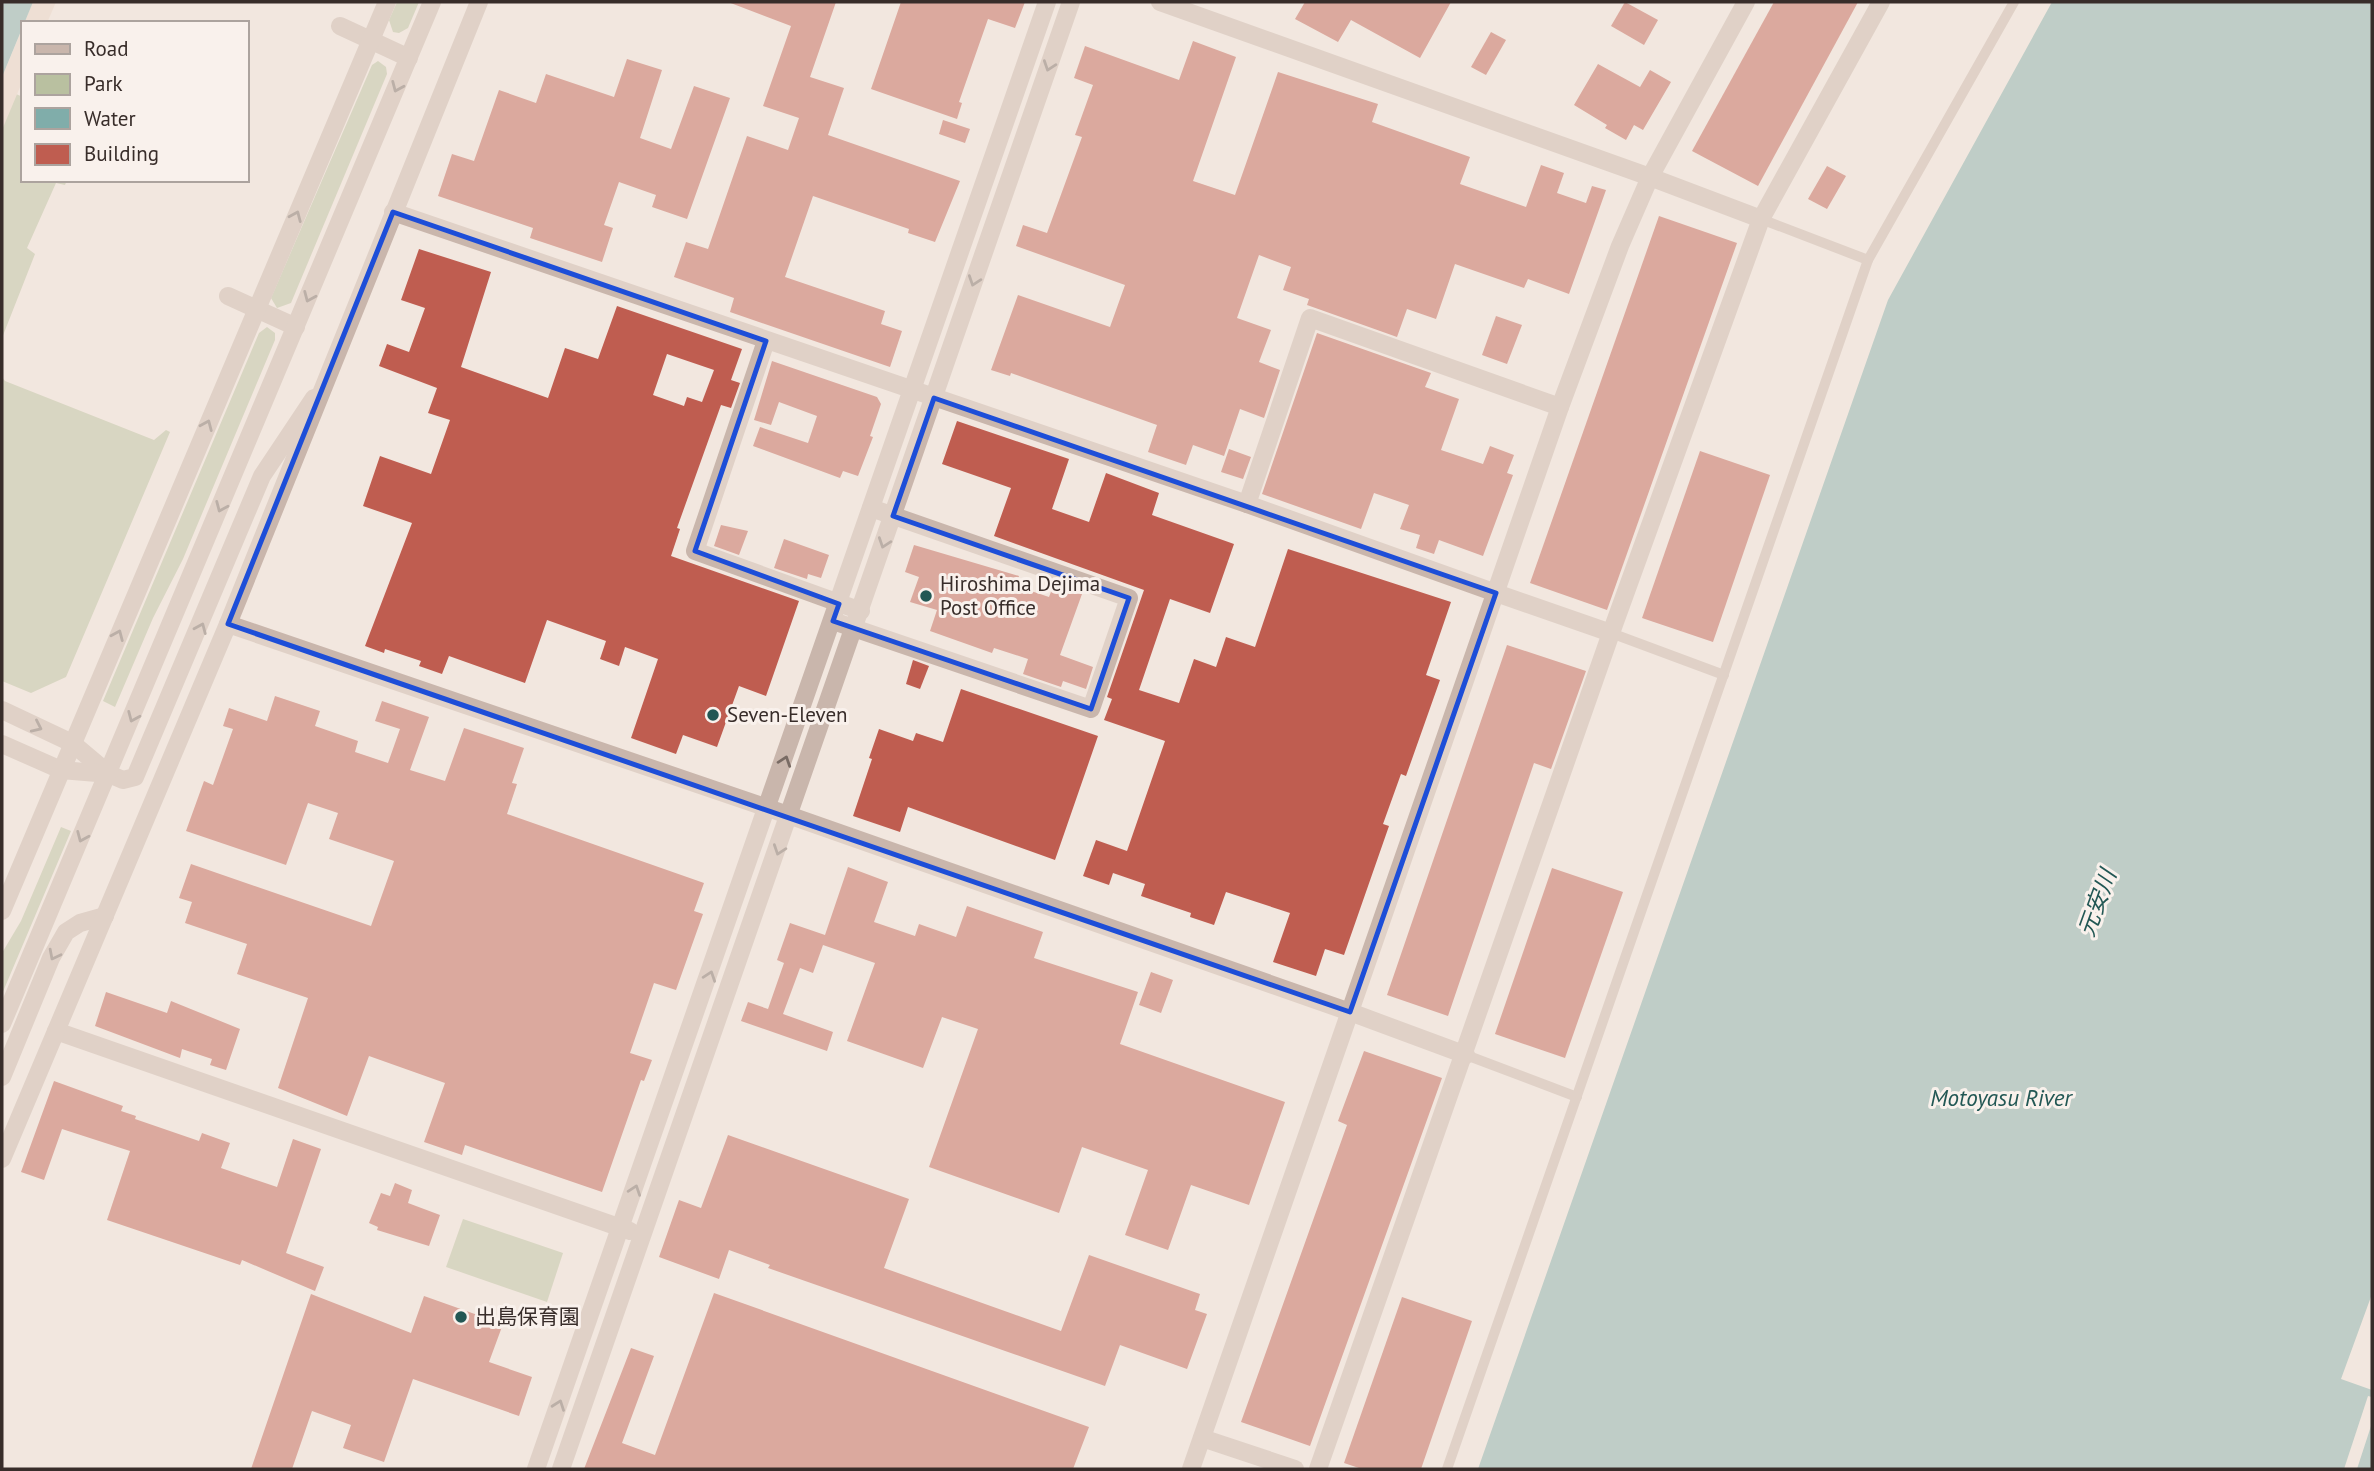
<svg xmlns="http://www.w3.org/2000/svg" width="2374" height="1471" font-family="'PT Sans','Noto Sans JP',sans-serif">
<style>
.green{fill:#b9c0a0}
.plaza{fill:#e9d6c7}
.water{fill:#80adaa}
.pier{fill:#f2e7df}
.building{fill:#bf5d50;fill-rule:evenodd}
.lines{fill:none;stroke-linecap:round;stroke-linejoin:round}
.service{stroke:#c9b6ac;stroke-width:10}
.minor{stroke:#c9b6ac;stroke-width:18}
.tertiary{stroke:#c9b6ac;stroke-width:18}
.oneway{stroke:#796b64}
.marked{fill:none;stroke:#1d4ed8;stroke-width:5;stroke-linejoin:round}
.poi-dot{fill:#225754;stroke:#f9f1ec;stroke-width:2.5}
.labels{text-anchor:middle;stroke-width:6;stroke-linejoin:round;paint-order:stroke}
.poi-label{font-size:21px;fill:#382d2a;stroke:#f9f1ec;text-anchor:start}
.water-label{font-size:23px;font-style:italic;fill:#225754;stroke:#f9f1ec}
</style>
<rect width="100%" height="100%" fill="#f2e7df"/>
<g class="green">
<path d="M397 2H419L408 28 399 33 393 32 389 20Z"/>
<path d="M378 61 386 67 387 74 291 303 277 308 271 298 372 65Z"/>
<path d="M16 94 23 97V180H67L65 185 56 183 27 248 35 254 2 338V128Z"/>
<path d="M267 327 275 333V340L183 559 153 618 115 707 103 701 259 333Z"/>
<path d="M2 377 5 381 154 440 166 430 170 432 66 677 31 693 2 681Z"/>
<path d="M61 827 71 831 2 994V953L21 921Z"/>
<path d="M463 1219 563 1253 547 1302 446 1267Z"/>
</g>
<g class="plaza">
<path d="M33 2H56L47 23H24Z"/>
<path d="M23 27V80L2 130V77Z"/>
</g>
<g class="water">
<path d="M2 2H33L2 77Z"/>
<path d="M2052 2H2372V1294L2341 1379 2372 1390V1469H1478L1888 300Z"/>
</g>
<path class="pier" d="M2368 1396 2372 1397V1423L2357 1469H2344Z"/>
<g class="building">
<path d="M728 2H836L810 77 844 88 828 135 960 181 935 242 908 233 909 229 813 196 785 277 885 311 881 324 902 331 890 367 730 312 734 298 674 277 686 242 708 249 747 136 788 150 799 118 763 106 791 26Z"/>
<path d="M901 2H1025L1015 28 988 19 959 102 962 103 957 119 871 89Z"/>
<path d="M1305 2H1451L1420 58 1351 20 1338 42 1295 19Z"/>
<path d="M1625 2 1658 20 1644 45 1611 26Z"/>
<path d="M1774 2H1858L1758 186 1692 151Z"/>
<path d="M1491 32 1506 40 1486 75 1471 67Z"/>
<path d="M1193 41 1236 57 1193 181 1235 195 1278 72 1378 104 1372 122 1470 157 1460 184 1526 207 1541 165 1564 173 1557 193 1586 203 1592 186 1606 190 1569 294 1528 279 1524 288 1455 264 1436 319 1407 309 1397 337 1307 305 1309 299 1283 290 1291 267 1259 255 1237 318 1271 330 1259 362 1280 370 1264 418 1240 409 1224 456 1193 445 1186 465 1148 452 1157 425 1011 373 1010 376 991 370 1018 295 1110 327 1125 285 1016 246 1023 225 1047 233 1082 137 1075 135 1093 85 1074 78 1085 46 1179 80Z"/>
<path d="M627 59 662 70 640 138 671 149 694 86 730 98 687 219 652 207 656 195 619 182 604 225 613 228 602 262 530 238 533 228 438 196 452 154 474 161 499 90 536 103 546 74 614 97Z"/>
<path d="M1598 64 1640 87 1650 70 1671 82 1643 130 1634 125 1626 140 1605 128 1607 125 1574 105Z"/>
<path d="M943 120 970 129 965 143 939 134Z"/>
<path d="M1827 166 1846 176 1827 209 1808 199Z"/>
<path d="M1659 216 1737 243 1607 610 1530 583Z"/>
<path d="M419 249 491 272 461 367 548 398 565 348 598 359 617 306 742 349 731 380 740 383 731 408 721 405 677 528 680 529 671 556 799 601 766 696 739 686 717 747 683 735 676 754 631 738 658 659 625 647 619 666 600 659 606 641 547 620 525 683 449 656 442 674 419 666 421 661 385 649 384 653 365 646 412 523 363 506 380 456 431 474 450 420 428 413 437 388 379 366 387 344 409 352 425 308 401 300ZM667 354 714 370 702 402 687 397 684 406 653 395Z"/>
<path d="M1496 316 1522 325 1507 364 1482 355Z"/>
<path d="M1317 333 1431 373 1425 387 1459 399 1441 450 1483 464 1490 446 1514 455 1507 473 1513 475 1483 556 1439 540 1434 554 1416 548 1420 535 1400 529 1409 505 1374 493 1361 529 1262 494Z"/>
<path d="M772 361 877 397 881 404 870 436 873 437 858 476 843 471 840 478 753 446 760 427 808 443 817 416 779 402 771 425 754 420Z"/>
<path d="M957 421 1069 459 1052 509 1089 522 1106 473 1159 493 1152 515 1234 544 1210 613 1170 599 1139 690 1179 703 1194 659 1216 667 1226 637 1255 647 1288 549 1451 602 1426 675 1440 680 1406 776 1401 774 1383 824 1389 826 1344 955 1325 949 1316 976 1273 962 1290 913 1226 892 1214 925 1190 917 1191 913 1141 896 1145 884 1113 873 1109 885 1083 876 1096 840 1127 851 1165 741 1104 720 1112 699 1107 697 1144 590 994 536 1011 488 942 464Z"/>
<path d="M1229 449 1251 457 1243 479 1221 472Z"/>
<path d="M1700 451 1770 475 1713 642 1642 618Z"/>
<path d="M721 525 748 531 739 555 714 546Z"/>
<path d="M784 539 829 555 821 578 808 574 807 579 774 568Z"/>
<path d="M914 545 1019 576 1016 586 1049 597 1054 584 1082 594 1060 655 1093 667 1086 689 1063 681 1061 687 1023 674 1028 659 994 648 992 653 930 631 937 610 910 602 919 577 905 572Z"/>
<path d="M1507 645 1586 671 1551 769 1534 763 1448 1016 1387 995Z"/>
<path d="M913 660 929 666 920 689 906 684Z"/>
<path d="M961 689 1098 736 1055 860 908 807 900 832 853 816 872 759 869 758 879 729 913 741 916 733 943 742Z"/>
<path d="M275 696 320 711 315 726 358 741 355 752 388 763 400 729 375 721 382 701 429 717 410 770 445 781 464 728 524 748 512 783 517 784 507 814 704 883 694 911 703 914 676 990 654 983 630 1053 652 1060 644 1081 641 1080 602 1192 465 1145 462 1155 424 1142 445 1083 369 1056 347 1116 278 1088 308 998 237 974 247 944 185 923 192 902 179 898 191 864 371 926 394 861 329 839 338 813 308 803 286 865 186 831 204 781 213 785 233 729 223 726 229 708 267 721Z"/>
<path d="M848 867 888 882 874 922 915 936 919 924 956 937 967 906 1043 932 1034 958 1138 992 1120 1044 1285 1102 1249 1205 1191 1185 1168 1250 1125 1235 1148 1170 1082 1147 1059 1213 929 1167 978 1029 942 1017 923 1068 847 1041 875 963 823 945 813 973 800 968 783 1014 833 1032 827 1051 741 1021 748 1002 768 1009 784 963 777 960 790 923 825 935Z"/>
<path d="M1552 868 1623 892 1565 1058 1495 1034Z"/>
<path d="M1151 972 1173 980 1161 1013 1139 1005Z"/>
<path d="M106 992 167 1013 171 1001 240 1029 226 1070 210 1065 212 1059 182 1049 180 1058 95 1026Z"/>
<path d="M1364 1051 1442 1078 1310 1446 1241 1422 1347 1125 1338 1121Z"/>
<path d="M54 1081 123 1106 121 1111 136 1116 135 1119 199 1141 202 1133 230 1143 221 1168 277 1187 293 1139 321 1149 286 1253 324 1267 315 1291 242 1260 240 1265 107 1220 130 1151 62 1129 44 1180 21 1172Z"/>
<path d="M728 1135 909 1199 884 1268 1061 1331 1089 1255 1200 1294 1195 1310 1207 1314 1187 1369 1120 1345 1105 1386 768 1268 770 1265 729 1250 719 1279 659 1257 679 1200 701 1208Z"/>
<path d="M395 1183 412 1190 408 1203 440 1215 429 1246 377 1230 378 1227 369 1223 381 1193 390 1196Z"/>
<path d="M714 1293 1089 1427 1073 1469H584L631 1348 654 1356 622 1443 655 1455Z"/>
<path d="M311 1294 411 1333 424 1296 503 1324 489 1362 532 1377 519 1416 413 1379 384 1462 343 1448 351 1425 312 1411 292 1469H251Z"/>
<path d="M1402 1297 1472 1321 1421 1469H1362L1344 1463Z"/>
</g>
<g class="lines">
<g class="service">
<path d="M1761 219 1868 260"/>
<path d="M1611 633 1724 675"/>
<path d="M1466 1055 1577 1097"/>
<path d="M1447 1469 1868 260 2014 2"/>
</g>
<g class="minor">
<path d="M340 26 409 58"/>
<path d="M1650 177 1761 219"/>
<path d="M228 296 296 327"/>
<path d="M766 341 695 551 861 611"/>
<path d="M1247 504 1310 318 1560 407"/>
<path d="M1496 593 1611 633"/>
<path d="M833 621 1091 709 1129 598 871 508"/>
<path d="M109 774 123 780 135 777 262 476 314 398"/>
<path d="M1350 1012 1466 1055"/>
<path d="M2 1077 51 958 66 932 80 923 105 916"/>
<path d="M1202 1438 1295 1469"/>
<path d="M1318 1469 1611 633 1761 219 1881 2"/>
</g>
<g class="tertiary">
<path d="M1160 2 1650 177"/>
<path d="M393 212 1247 504 1496 593"/>
<path d="M228 624 791 816 1350 1012"/>
<path d="M2 710 72 743 109 774"/>
<path d="M2 744 61 770 109 774"/>
<path d="M2 911 387 2"/>
<path d="M2 1024 432 2"/>
<path d="M56 1031 630 1231"/>
<path d="M2 1159 228 624 479 2"/>
<path d="M536 1469 1047 2"/>
<path d="M561 1469 1071 2"/>
<path d="M1191 1469 1560 407 1620 246 1650 177 1746 2"/>
</g>
</g>
<defs><path id="oneway-chevron" d="M-2-3.5L2.5 0L-2 3.5" fill="none" stroke-width="1.6" stroke-linecap="round" stroke-linejoin="round" transform="scale(1.75)"/></defs>
<g class="oneway">
<use href="#oneway-chevron" transform="translate(1049 66) rotate(109)"/>
<use href="#oneway-chevron" transform="translate(397 87) rotate(113)"/>
<use href="#oneway-chevron" transform="translate(296 216) rotate(-67)"/>
<use href="#oneway-chevron" transform="translate(974 281) rotate(109)"/>
<use href="#oneway-chevron" transform="translate(309 297) rotate(113)"/>
<use href="#oneway-chevron" transform="translate(207 425) rotate(-67)"/>
<use href="#oneway-chevron" transform="translate(221 507) rotate(113)"/>
<use href="#oneway-chevron" transform="translate(884 543) rotate(109)"/>
<use href="#oneway-chevron" transform="translate(201 628) rotate(-67)"/>
<use href="#oneway-chevron" transform="translate(118 635) rotate(-67)"/>
<use href="#oneway-chevron" transform="translate(133 717) rotate(113)"/>
<use href="#oneway-chevron" transform="translate(37 727) rotate(25)"/>
<use href="#oneway-chevron" transform="translate(785 761) rotate(-71)"/>
<use href="#oneway-chevron" transform="translate(82 837) rotate(113)"/>
<use href="#oneway-chevron" transform="translate(779 850) rotate(109)"/>
<use href="#oneway-chevron" transform="translate(54 955) rotate(117)"/>
<use href="#oneway-chevron" transform="translate(710 976) rotate(-71)"/>
<use href="#oneway-chevron" transform="translate(635 1190) rotate(-71)"/>
<use href="#oneway-chevron" transform="translate(559 1405) rotate(-70)"/>
</g>
<path d="M0 0H2374V1471H0ZM393 212 766 341 695 551 839 604 833 621 1091 709 1129 598 893 516 934 398 1496 593 1350 1012 228 624Z" fill="#f2e7df" fill-opacity=".55" fill-rule="evenodd"/>
<path class="marked" d="M393 212 766 341 695 551 839 604 833 621 1091 709 1129 598 893 516 934 398 1496 593 1350 1012 228 624Z"/>
<g class="poi-dot">
<circle cx="926" cy="596" r="7"/>
<circle cx="713" cy="715" r="7"/>
<circle cx="461" cy="1317" r="7"/>
</g>
<g class="labels">
<g class="poi-label">
<text x="940" y="591">Hiroshima Dejima<tspan x="940" dy="24">Post Office</tspan></text>
<text x="727" y="722">Seven-Eleven</text>
<text x="475" y="1324">出島保育園</text>
</g>
<g class="water-label">
<text transform="translate(2097 903) rotate(-70)" y="8">元安川</text>
<text x="2001" y="1106">Motoyasu River</text>
</g>
</g>
<rect width="2374" height="1471" fill="none" stroke="#382d2a" stroke-width="7"/>
<rect x="21" y="21" width="228" height="161" fill="#f9f1ec" stroke="#aca39e" stroke-width="2"/>
<rect x="35" y="44" width="35" height="10" fill="#c9b6ac" stroke="#aca39e" stroke-width="2"/>
<text x="84" y="56" font-size="21" fill="#382d2a">Road</text>
<rect x="35" y="74" width="35" height="21" fill="#b9c0a0" stroke="#aca39e" stroke-width="2"/>
<text x="84" y="91" font-size="21" fill="#382d2a">Park</text>
<rect x="35" y="108" width="35" height="21" fill="#80adaa" stroke="#aca39e" stroke-width="2"/>
<text x="84" y="126" font-size="21" fill="#382d2a">Water</text>
<rect x="35" y="144" width="35" height="21" fill="#bf5d50" stroke="#aca39e" stroke-width="2"/>
<text x="84" y="161" font-size="21" fill="#382d2a">Building</text>
</svg>
